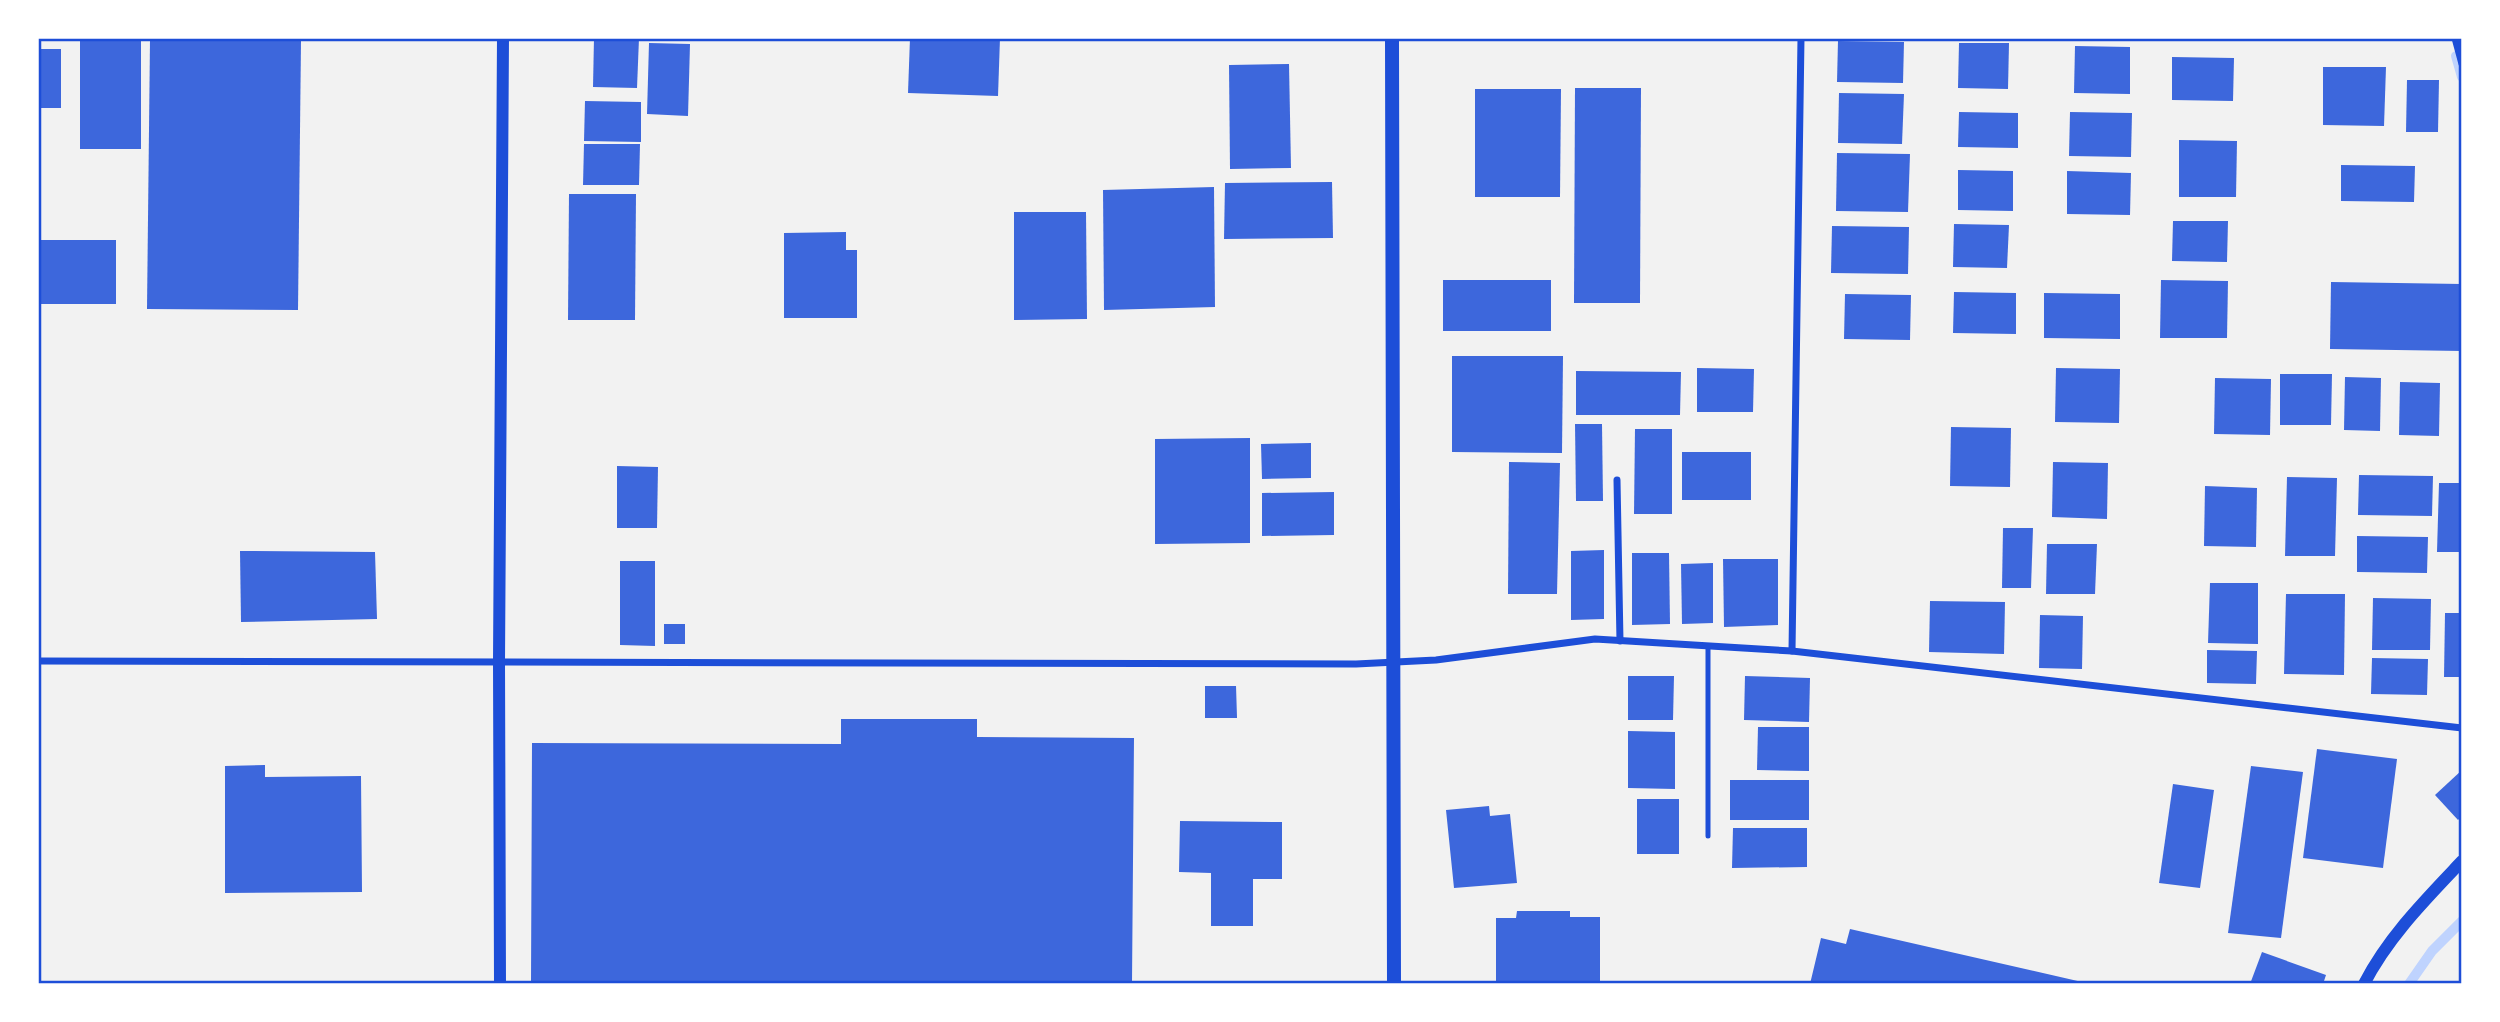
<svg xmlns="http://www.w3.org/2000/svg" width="2500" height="1022" font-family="Lato,sans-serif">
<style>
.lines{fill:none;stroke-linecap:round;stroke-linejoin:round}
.stream{stroke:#bfd3fe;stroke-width:10}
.building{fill:#3d67dc}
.service{stroke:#1d4ed8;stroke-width:5}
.minor{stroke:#1d4ed8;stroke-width:7}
.tertiary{stroke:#1d4ed8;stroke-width:12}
.secondary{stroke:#1d4ed8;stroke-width:14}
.neatline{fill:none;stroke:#1d4ed8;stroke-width:2.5}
</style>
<rect width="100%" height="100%" fill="#f2f2f2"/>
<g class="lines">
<g class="stream">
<path d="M2456 56 2462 77"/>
<path d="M2409 984 2432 951 2462 921"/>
</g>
</g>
<g class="building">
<rect x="80" y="38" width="61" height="111"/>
<path d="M594 38H639L637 88 593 87Z"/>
<path d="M910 38H1000L998 96 908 93Z"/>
<path d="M150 40 301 41 298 310 147 309Z"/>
<path d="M1838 41 1904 42 1903 83 1837 82Z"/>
<path d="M649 43 690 44 688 116 647 114Z"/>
<path d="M1959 43H2009L2008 89 1958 88Z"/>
<path d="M2075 46 2130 47V94L2074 93Z"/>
<rect x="38" y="49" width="23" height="59"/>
<path d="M2172 57 2234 58 2233 101 2172 100Z"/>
<path d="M1289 64 1291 168 1230 169 1229 65Z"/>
<path d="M2323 67H2386L2384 126 2323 125Z"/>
<path d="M2407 80H2439L2438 132H2406Z"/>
<path d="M1575 88H1641L1640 303H1574Z"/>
<path d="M1475 89H1561L1560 197H1475Z"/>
<path d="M1839 93 1904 94 1902 144 1838 143Z"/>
<path d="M585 101 641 102V142L584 141Z"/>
<path d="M1959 112 2018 113V148L1958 147Z"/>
<path d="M2070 112 2132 113 2131 157 2069 156Z"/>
<path d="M2179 140 2237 141 2236 197H2179Z"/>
<path d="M584 144H640L639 185H583Z"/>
<path d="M1837 153 1910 154 1908 212 1836 211Z"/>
<path d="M2341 165 2415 166 2414 202 2341 201Z"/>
<path d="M1958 170 2013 171V211L1958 210Z"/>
<path d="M2067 171 2131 173 2130 215 2067 214Z"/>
<path d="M1332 182 1333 238 1224 239 1225 183Z"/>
<path d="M1214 187 1215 307 1104 310 1103 190Z"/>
<path d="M569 194H636L635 320H568Z"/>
<path d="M1014 212H1086L1087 319 1014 320Z"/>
<path d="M2173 221H2228L2227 262 2172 261Z"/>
<path d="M1954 224 2009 225 2007 268 1953 267Z"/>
<path d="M1832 226 1909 227 1908 274 1831 273Z"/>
<path d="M846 232V250H857V318H784V233Z"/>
<rect x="38" y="240" width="78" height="64"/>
<rect x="1443" y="280" width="108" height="51"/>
<path d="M2161 280 2228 281 2227 338H2160Z"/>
<path d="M2331 282 2462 284V351L2330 349Z"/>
<path d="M1954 292 2016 293V334L1953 333Z"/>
<path d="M2044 293 2120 294V339L2044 338Z"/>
<path d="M1845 294 1911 295 1910 340 1844 339Z"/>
<path d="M1452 356H1563L1562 453 1452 452Z"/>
<path d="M1697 368 1754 369 1753 412H1697Z"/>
<path d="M2056 368 2120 369 2119 423 2055 422Z"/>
<path d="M1576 371 1681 372 1680 415H1576Z"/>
<path d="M2280 374H2332L2331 425H2280Z"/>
<path d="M2345 377 2381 378 2380 431 2344 430Z"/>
<path d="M2215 378 2271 379 2270 435 2214 434Z"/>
<path d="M2400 382 2440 383 2439 436 2399 435Z"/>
<path d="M1575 424H1602L1603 501H1576Z"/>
<path d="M1951 427 2011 428 2010 487 1950 486Z"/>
<path d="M1635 429H1672V514H1634Z"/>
<path d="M1250 438V543L1155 544V439Z"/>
<path d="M1311 443V478L1262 479 1261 444Z"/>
<rect x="1682" y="452" width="69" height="48"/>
<path d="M1509 462 1560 463 1557 594H1508Z"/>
<path d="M2053 462 2108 463 2107 519 2052 517Z"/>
<path d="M617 466 658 467 657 528H617Z"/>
<path d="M2359 475 2433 476 2432 516 2358 515Z"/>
<path d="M2287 477 2337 478 2335 556H2285Z"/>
<path d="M2439 483H2462V552H2437Z"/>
<path d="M2205 486 2257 488 2256 547 2204 546Z"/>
<path d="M1334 492V535L1262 536V493Z"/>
<path d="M2003 528H2033L2031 588H2002Z"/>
<path d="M2357 536 2428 537 2427 573 2357 572Z"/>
<path d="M2047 544H2097L2095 594H2046Z"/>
<path d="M1604 550V619L1571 620V551Z"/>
<path d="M240 551 375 552 377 619 241 622Z"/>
<path d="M1632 553H1669L1670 624 1632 625Z"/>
<path d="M1723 559H1778V625L1724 627Z"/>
<path d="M620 561H655V646L620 645Z"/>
<path d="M1713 563V623L1682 624 1681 564Z"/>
<path d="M2210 583H2258V644L2208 643Z"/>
<path d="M2286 594H2345L2344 675 2284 674Z"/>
<path d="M2373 598 2431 599 2430 650H2372Z"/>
<path d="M1930 601 2005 602 2004 654 1929 652Z"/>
<path d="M2445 613H2462V677H2444Z"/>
<path d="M2040 615 2083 616 2082 669 2039 668Z"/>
<rect x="664" y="624" width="21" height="20"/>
<path d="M2207 650 2257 651 2256 684 2207 683Z"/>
<path d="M2372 658 2428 659 2427 695 2371 694Z"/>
<path d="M1628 676H1674L1673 720H1628Z"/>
<path d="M1745 676 1810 678 1809 722 1744 720Z"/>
<path d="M1205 686H1236L1237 718H1205Z"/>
<path d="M841 719H977V737L1134 738 1132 984H531L532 743 841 744Z"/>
<path d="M1758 727H1809V771L1757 770Z"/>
<path d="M1628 731 1675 732V789L1628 788Z"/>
<path d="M2317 749 2397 759 2383 868 2303 858Z"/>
<path d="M265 765V777L361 776 362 892 225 893V766Z"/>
<path d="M2251 766 2303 772 2281 938 2228 933Z"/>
<path d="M2462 770V816L2458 820 2435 795Z"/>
<rect x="1730" y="780" width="79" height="40"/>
<path d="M2173 784 2214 790 2200 888 2159 883Z"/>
<rect x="1637" y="799" width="42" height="55"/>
<path d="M1489 806 1490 816 1510 814 1517 883 1454 888 1446 810Z"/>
<path d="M1180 821 1282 822V879H1253V926H1211V873L1179 872Z"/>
<path d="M1733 828H1807V867L1732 868Z"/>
<path d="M1517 911H1570V917H1600V984H1496V918H1516Z"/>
<path d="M1850 929 2082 982V984H1810L1821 938 1846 944Z"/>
<path d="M2262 952 2326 975 2323 984H2250Z"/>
</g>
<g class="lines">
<path class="service" d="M1708 836V646"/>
<g class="minor">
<path d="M2455 38 2462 64"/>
<path d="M1617 480 1620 641"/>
<path d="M1792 651 1801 38"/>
<path d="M38 661 1356 664 1436 660 1595 639 1792 651 2462 728"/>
</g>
<g class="tertiary">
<path d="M500 984 499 661 503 38"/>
<path d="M2364 984C2388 937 2426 899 2462 861"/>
</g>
<path class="secondary" d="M1392 38 1394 984"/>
</g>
<rect width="2500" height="1022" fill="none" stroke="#ffffff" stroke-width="80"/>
<rect x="40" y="40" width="2420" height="942" class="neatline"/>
</svg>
